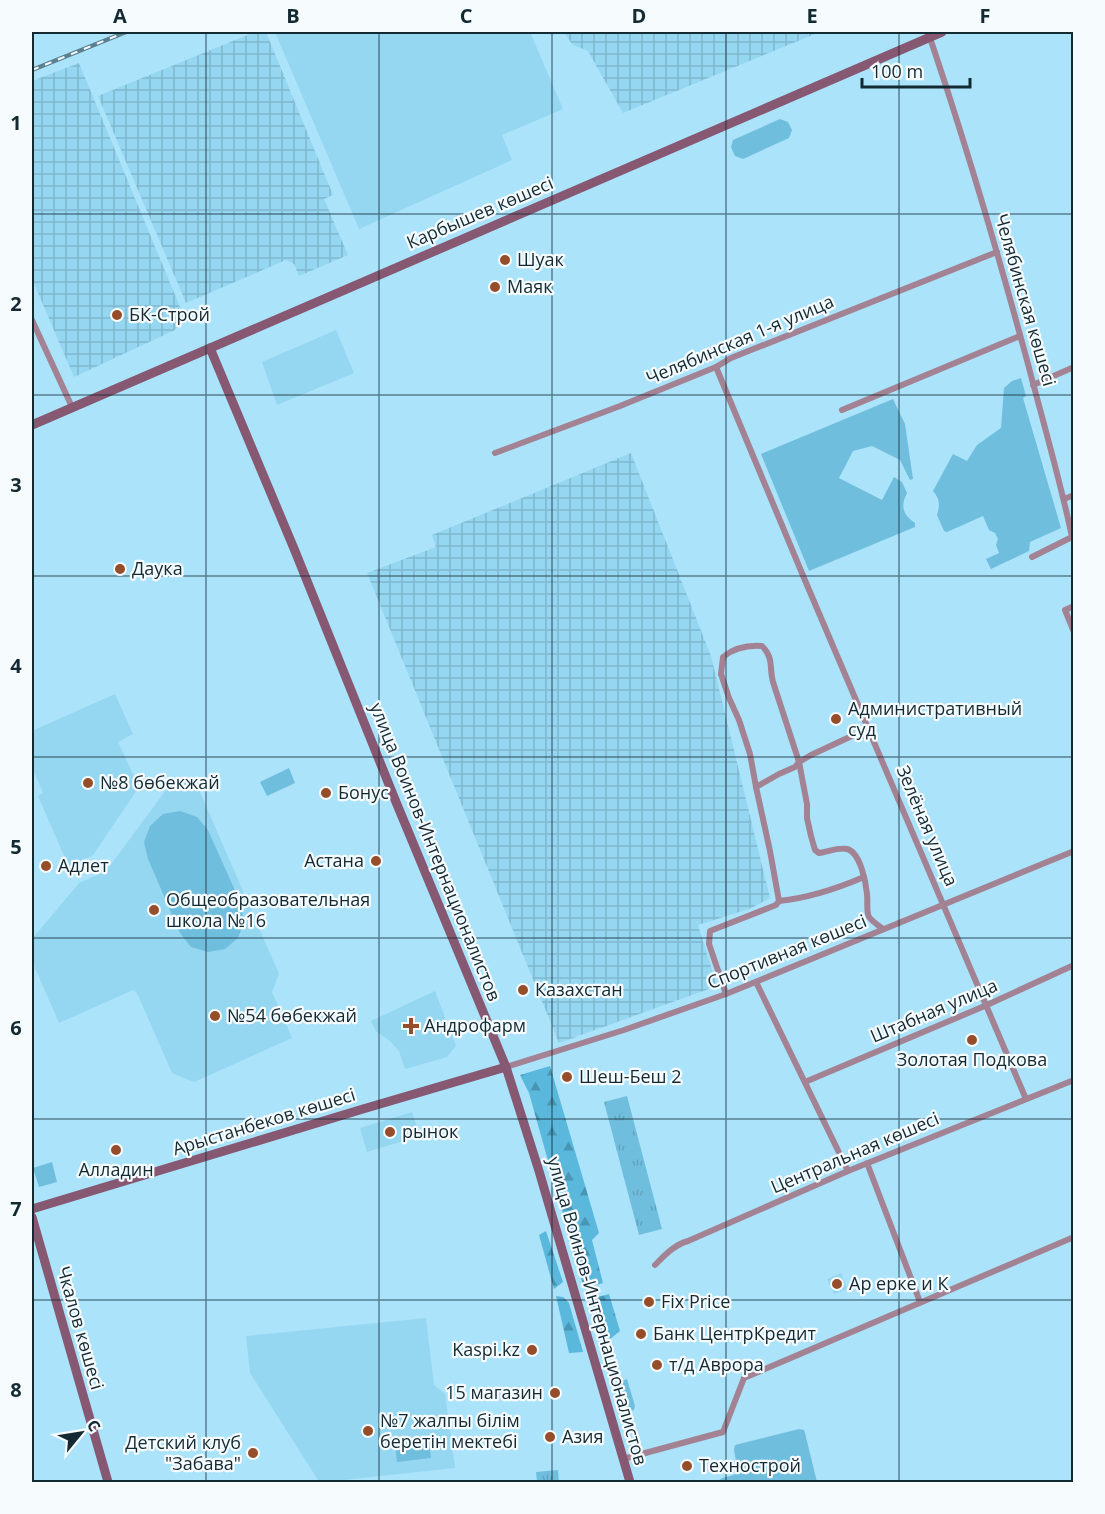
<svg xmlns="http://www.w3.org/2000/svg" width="1105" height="1514" font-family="'Open Sans',sans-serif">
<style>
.built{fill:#95d6f1}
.industrial{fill:url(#industrial-grid)}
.grass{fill:#70bedd}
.forest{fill:url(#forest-firs)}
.park{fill:url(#park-tufts)}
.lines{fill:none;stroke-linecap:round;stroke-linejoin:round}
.street{stroke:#a38293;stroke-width:6}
.secondary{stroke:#865871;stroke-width:9}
.rail-casing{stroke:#5b8191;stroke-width:4.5}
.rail{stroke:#f6fbfe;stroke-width:2;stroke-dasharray:7;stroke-linecap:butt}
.grid{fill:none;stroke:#142a33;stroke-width:1.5;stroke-opacity:0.55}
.poi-dot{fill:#964e2a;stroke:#f6fbfe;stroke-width:2}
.labels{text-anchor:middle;stroke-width:4.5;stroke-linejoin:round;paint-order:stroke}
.street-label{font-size:18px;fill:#142a33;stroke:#f6fbfe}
.poi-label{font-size:18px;fill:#142a33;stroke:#f6fbfe;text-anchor:start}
.neatline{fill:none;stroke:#142a33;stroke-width:2}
.grid-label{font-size:20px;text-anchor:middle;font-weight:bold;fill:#142a33}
</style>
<defs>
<pattern id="industrial-grid" width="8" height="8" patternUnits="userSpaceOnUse" patternTransform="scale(1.5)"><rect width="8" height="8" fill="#95d6f1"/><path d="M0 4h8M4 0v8" fill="none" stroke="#80b8cf"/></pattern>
<pattern id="forest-firs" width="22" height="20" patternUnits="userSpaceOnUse" patternTransform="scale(1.5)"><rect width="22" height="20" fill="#5ab8dd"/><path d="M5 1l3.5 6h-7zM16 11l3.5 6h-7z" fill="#4996b4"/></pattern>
<pattern id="park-tufts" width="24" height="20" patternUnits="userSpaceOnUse" patternTransform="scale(1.5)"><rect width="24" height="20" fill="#70bedd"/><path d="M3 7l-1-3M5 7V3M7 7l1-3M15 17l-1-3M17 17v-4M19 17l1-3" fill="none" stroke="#60a3be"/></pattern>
</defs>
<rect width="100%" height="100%" fill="#abe3fb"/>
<g class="built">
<path d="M275 32H530L563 109 502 135 512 160 359 229Z"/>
<path d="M336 330 354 373 277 405 262 362Z"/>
<path d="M115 694 133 734 118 742 139 787 93 855 69 867 38 796 43 793 32 767V731Z"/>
<path d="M193 776 279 974 272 992 292 1038 194 1082 172 1073 137 993 133 990 59 1023 32 961V939L79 883 106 871 169 786Z"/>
<path d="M435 991 456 1046 447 1057 405 1069 399 1051 390 1041 376 1031 371 1021Z"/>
<path d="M412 1112 420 1136 367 1152 360 1128Z"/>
<path d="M841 1273 847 1289 834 1294 827 1279Z"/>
<path d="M426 1318 434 1385 445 1394 455 1468 325 1482 318 1480 250 1373 246 1336Z"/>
</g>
<g class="industrial">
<path d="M255 32H266L333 195 324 199 348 255 299 276 294 264 286 260 186 303 98 96Z"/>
<path d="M563 32H820L623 113 588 51 573 45Z"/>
<path d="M79 63 185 319 175 330 74 377 32 279V81Z"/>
<path d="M631 453 711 656 770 898 749 909 698 925 717 986 559 1043 367 573 436 547 432 535Z"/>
</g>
<g class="grass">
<path d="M780 119 788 122 792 130 789 138 743 159 735 156 731 147 733 140Z"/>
<path d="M1021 378 1026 396 1023 398 1061 528 1030 542 1029 551 991 569 986 559 999 553 996 545 998 539 995 533 989 530 983 516 947 532 944 531 937 515C940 505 940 499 933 491L953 454 967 461 977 445 1001 428 1004 388 1012 381Z"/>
<path d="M893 399 905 424 913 479 910 480 900 460 872 446 853 451 839 478 882 500 894 477 902 482 907 493C900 506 903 515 915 523V527L809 571 761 454Z"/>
<path d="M289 768 295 783 267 796 260 782Z"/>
<path d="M180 811 197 817 208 830 241 904 244 922 238 938 225 949 208 952 191 947 180 933 148 859 144 842 150 826 163 814Z"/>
<path d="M52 1162 57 1182 39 1187 33 1168Z"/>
<path d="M627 1379 635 1406 634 1410 628 1412 621 1385 622 1381Z"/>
<path d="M799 1429 804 1430 805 1433 817 1482H718C722 1475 733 1478 738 1472L734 1450 735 1445Z"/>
<path d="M429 1442 431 1458 397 1462 395 1445Z"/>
</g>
<g class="forest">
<path d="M550 1066 599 1233 592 1240 603 1283 584 1289 529 1093 520 1075Z"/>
<path d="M546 1231 563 1282 554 1289 539 1235Z"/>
<path d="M609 1294 620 1331 609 1340 598 1297Z"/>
<path d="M556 1296 563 1297 569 1303 583 1352 569 1353Z"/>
<path d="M595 1297 610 1350 606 1352 591 1299Z"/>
</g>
<g class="park">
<path d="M627 1096 662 1229 639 1235 604 1102Z"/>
<path d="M558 1470 559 1482H537L536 1472Z"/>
</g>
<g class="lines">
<g class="street">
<path d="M928 32C965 141 998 253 1028 364 1043 422 1060 479 1072 537L1032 557"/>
<path d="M32 320 72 407"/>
<path d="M716 367 804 578 1026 1099"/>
<path d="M1033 385 1074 367"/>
<path d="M842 410 1020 336"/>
<path d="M495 453 620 406 716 367 731 358 997 252"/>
<path d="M1064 499 1074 495"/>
<path d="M1074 606 1065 610 1074 632"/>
<path d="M756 787 750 754 739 720 729 698 721 674 723 657C734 648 748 645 762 646 774 658 769 667 773 682L799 762 807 804V818L811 836 815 850 819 853C828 852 838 847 847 849 860 852 866 882 867 894 868 901 866 911 869 917 873 922 879 926 883 929"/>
<path d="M779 901C809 898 836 889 864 877"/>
<path d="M756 982 848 1171"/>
<path d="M726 994 709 944 710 931 776 905 779 901 770 851 756 787 779 774 795 767 799 762 811 755 854 735 872 736"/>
<path d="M506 1067 624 1030 726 994 1074 851"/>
<path d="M805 1082 987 1005 1074 965"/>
<path d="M867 1163 920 1302"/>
<path d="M655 1265C665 1255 674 1245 688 1241L848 1171 1074 1080"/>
<path d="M623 1459 723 1432 744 1378 1074 1237"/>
</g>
<g class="secondary">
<path d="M210 348 295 551 396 802 506 1067 539 1171 630 1482"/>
<path d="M32 425 942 32"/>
<path d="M32 1209 363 1109 506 1067"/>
<path d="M32 1217 108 1482"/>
</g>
<g class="rail-casing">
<path id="rail" d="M32 70 126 32"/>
</g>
<use href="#rail" class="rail"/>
</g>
<path class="grid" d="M206 32V1482M379 32V1482M552 32V1482M726 32V1482M899 32V1482M32 214H1074M32 395H1074M32 576H1074M32 757H1074M32 938H1074M32 1119H1074M32 1300H1074"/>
<g class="poi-dot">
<circle cx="505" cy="260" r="6"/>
<circle cx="495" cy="287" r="6"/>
<circle cx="117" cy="315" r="6"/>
<circle cx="120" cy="569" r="6"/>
<circle cx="836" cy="719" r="6"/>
<circle cx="88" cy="783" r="6"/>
<circle cx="326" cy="793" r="6"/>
<circle cx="376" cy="861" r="6"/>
<circle cx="46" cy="866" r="6"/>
<circle cx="154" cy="910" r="6"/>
<circle cx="523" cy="990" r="6"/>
<circle cx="215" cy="1016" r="6"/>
<path d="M408 1017h6v6h6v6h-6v6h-6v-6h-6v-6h6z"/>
<circle cx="972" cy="1040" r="6"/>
<circle cx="567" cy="1077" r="6"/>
<circle cx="390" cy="1132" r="6"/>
<circle cx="116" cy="1150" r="6"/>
<circle cx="837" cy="1284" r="6"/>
<circle cx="649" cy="1302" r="6"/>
<circle cx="641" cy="1334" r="6"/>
<circle cx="532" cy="1350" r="6"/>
<circle cx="657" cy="1365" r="6"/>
<circle cx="555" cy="1393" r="6"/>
<circle cx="368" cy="1431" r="6"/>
<circle cx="550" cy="1437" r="6"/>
<circle cx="253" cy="1453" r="6"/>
<circle cx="687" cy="1466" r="6"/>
</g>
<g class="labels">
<g class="street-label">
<text transform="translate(480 213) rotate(-23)" y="6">Карбышев көшесі</text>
<text transform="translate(1025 300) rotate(74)" y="6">Челябинская көшесі</text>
<text transform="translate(740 340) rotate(-23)" y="6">Челябинская 1-я улица</text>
<text transform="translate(927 826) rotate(67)" y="6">Зелёная улица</text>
<text transform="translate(435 852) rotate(68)" y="6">улица Воинов-Интернационалистов</text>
<text transform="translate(787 952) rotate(-22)" y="6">Спортивная көшесі</text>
<text transform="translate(934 1011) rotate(-23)" y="6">Штабная улица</text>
<text transform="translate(264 1122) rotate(-17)" y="6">Арыстанбеков көшесі</text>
<text transform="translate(855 1153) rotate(-23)" y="6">Центральная көшесі</text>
<text transform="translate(597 1311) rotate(74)" y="6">улица Воинов-Интернационалистов</text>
<text transform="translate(80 1328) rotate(74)" y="6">Чкалов көшесі</text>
</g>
<g class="poi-label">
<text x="517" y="266">Шуак</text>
<text x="507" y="293">Маяк</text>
<text x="129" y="321">БК-Строй</text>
<text x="132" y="575">Даука</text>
<text x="848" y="715">Административный<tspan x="848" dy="21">суд</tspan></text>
<text x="100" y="789">№8 бөбекжай</text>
<text x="338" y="799">Бонус</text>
<text x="364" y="867" text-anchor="end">Астана</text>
<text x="58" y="872">Адлет</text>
<text x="166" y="906">Общеобразовательная<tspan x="166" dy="21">школа №16</tspan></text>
<text x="535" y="996">Казахстан</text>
<text x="227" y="1022">№54 бөбекжай</text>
<text x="424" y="1032">Андрофарм</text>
<text x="972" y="1066" text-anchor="middle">Золотая Подкова</text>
<text x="579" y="1083">Шеш-Беш 2</text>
<text x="402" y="1138">рынок</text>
<text x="116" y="1176" text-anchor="middle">Алладин</text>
<text x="849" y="1290">Ар ерке и К</text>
<text x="661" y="1308">Fix Price</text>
<text x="653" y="1340">Банк ЦентрКредит</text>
<text x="520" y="1356" text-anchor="end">Kaspi.kz</text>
<text x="669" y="1371">т/д Аврора</text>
<text x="543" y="1399" text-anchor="end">15 магазин</text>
<text x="380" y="1427">№7 жалпы білім<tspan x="380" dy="21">беретін мектебі</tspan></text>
<text x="562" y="1443">Азия</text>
<text x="241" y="1449" text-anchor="end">Детский клуб<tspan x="241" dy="21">"Забава"</tspan></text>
<text x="699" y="1472">Технострой</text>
</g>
</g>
<rect width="1105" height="1514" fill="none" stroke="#f6fbfe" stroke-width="66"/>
<g transform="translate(81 1433) rotate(60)" stroke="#f6fbfe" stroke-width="4.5" paint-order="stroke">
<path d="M0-4.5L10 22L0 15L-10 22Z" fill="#142a33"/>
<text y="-9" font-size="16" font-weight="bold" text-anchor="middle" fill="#142a33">С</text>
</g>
<path d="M862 78v9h108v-9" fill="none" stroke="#142a33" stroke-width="3"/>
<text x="871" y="78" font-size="18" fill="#142a33" stroke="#f6fbfe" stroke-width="4.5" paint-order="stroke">100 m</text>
<rect x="33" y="33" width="1039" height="1448" class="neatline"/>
<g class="grid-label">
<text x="120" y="23">A</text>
<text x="293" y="23">B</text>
<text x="466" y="23">C</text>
<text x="639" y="23">D</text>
<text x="812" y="23">E</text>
<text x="985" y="23">F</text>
<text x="16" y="130">1</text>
<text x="16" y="311">2</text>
<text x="16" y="492">3</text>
<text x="16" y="673">4</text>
<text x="16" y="854">5</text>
<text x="16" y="1035">6</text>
<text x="16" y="1216">7</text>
<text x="16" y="1397">8</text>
</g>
</svg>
